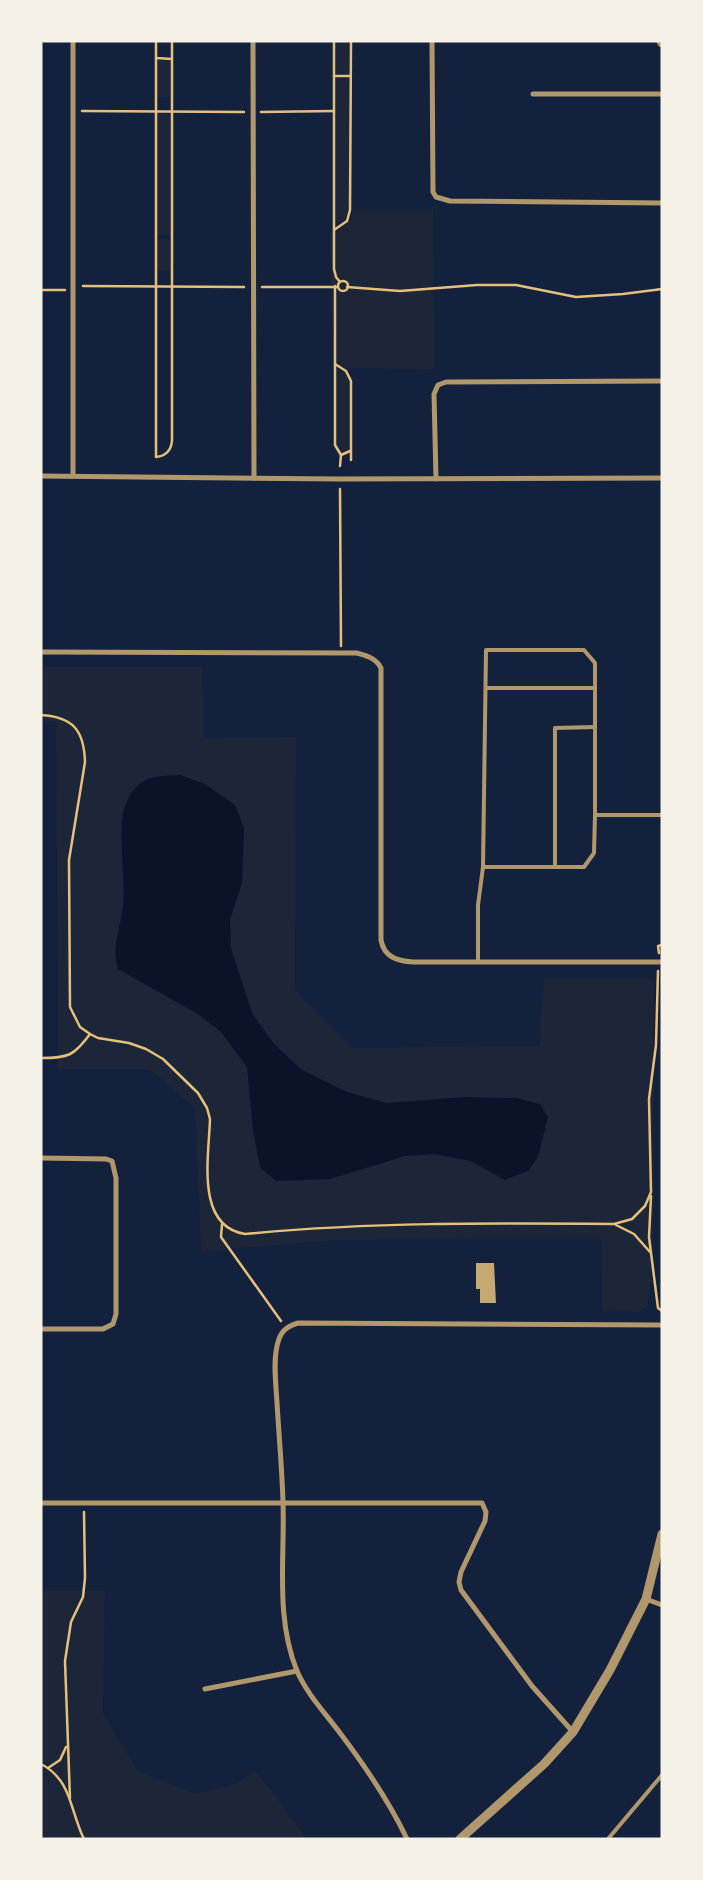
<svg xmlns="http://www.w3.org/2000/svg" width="703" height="1880" font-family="'Space Grotesk',sans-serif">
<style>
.green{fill:#1d2539}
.water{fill:#0b132b}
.building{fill:#c6a872}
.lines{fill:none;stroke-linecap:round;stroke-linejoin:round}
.path{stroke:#e5c07b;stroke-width:2.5}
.service{stroke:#b1986c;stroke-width:4}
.minor{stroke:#b1986c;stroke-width:5}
.tertiary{stroke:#b1986c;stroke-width:9}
</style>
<rect width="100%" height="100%" fill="#14213d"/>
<g class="green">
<path d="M336 41H349V74H345L344 72 336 74Z"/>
<rect x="157" y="60" width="13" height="37"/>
<path d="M349 77V210L344 220 336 223V78L345 80V78Z"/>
<path d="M157 114H170V236L162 233 161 236H157Z"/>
<path d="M353 209H433L434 369 344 368 339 363 333 364 330 233C341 232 353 221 353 209Z"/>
<path d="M157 239H170V271L157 270Z"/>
<path d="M336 369 345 373 349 381V449L342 453 336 445Z"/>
<path d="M41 667H202L203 738 296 737 295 990 352 1048 540 1046 544 978H648L654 984 653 1240 648 1305 639 1312 602 1311 601 1239 338 1240 201 1251 196 1121 193 1107 154 1072 142 1069H58L56 721H41Z"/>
<path d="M41 1591H105L103 1714 138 1771 195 1794 236 1784 255 1771 272 1791 306 1839H41Z"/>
</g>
<path class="water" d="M180 775 205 784 235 805 244 828 242 883 230 920 231 948 252 1013 274 1044 302 1070 347 1092 387 1103 465 1097 516 1098 540 1104 548 1117 538 1157 528 1171 505 1180 471 1161 434 1154 405 1156 330 1179 276 1181 260 1167 253 1131 247 1067 221 1032 198 1014 118 969C111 946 121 927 123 905 125 874 119 843 123 813 124 806 131 791 137 786 149 775 165 776 180 775Z"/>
<path class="building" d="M476 1263H494L496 1303H480V1289H476Z"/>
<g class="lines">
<g class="path">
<path d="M156 41V457C165 456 171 451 172 441V41"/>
<path d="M334 41V269L336 277 340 282"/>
<path d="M156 58 172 59"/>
<path d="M334 76H350"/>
<path d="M82 111 244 112"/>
<path d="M261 112 334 111"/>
<path d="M334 230 347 221 350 210 351 41"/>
<circle cx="343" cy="286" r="5"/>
<path d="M83 286 244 287"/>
<path d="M335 286V445L341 455 340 466"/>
<path d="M262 287H338"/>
<path d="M347 287 400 291 477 285H516L576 297 623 294 662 289"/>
<path d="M41 290H65"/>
<path d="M335 364 346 371 351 381V460"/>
<path d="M341 455 350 451"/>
<path d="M340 489 341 646"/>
<path d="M41 715C73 717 84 730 85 762L69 860 70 1007 80 1027 90 1034 98 1038 129 1043 146 1049 163 1059 198 1093 207 1108 210 1119C209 1156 195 1226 245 1234 368 1222 491 1223 614 1224L632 1219 645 1206 651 1192 649 1099 656 1045 658 971"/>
<path d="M659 953 658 946 662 945"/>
<path d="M41 1058C68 1058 74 1056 90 1034"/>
<path d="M651 1196 649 1237 658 1308 662 1311"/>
<path d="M222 1224 221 1237 281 1321"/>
<path d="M616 1225 634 1234 650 1252"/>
<path d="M41 1764C72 1780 70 1811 84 1839"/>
<path d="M48 1768 60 1760 66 1747"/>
<path d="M70 1798 65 1661 71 1622 83 1597 85 1578 84 1512"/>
</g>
<g class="service">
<path d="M486 688H595"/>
<path d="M483 867H584L594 853 595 815"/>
<path d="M555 867V728L595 727"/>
<path d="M478 962V905L483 867 486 650H584L595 663V815H662"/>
<path d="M608 1839 662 1775"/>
</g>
<g class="minor">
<path d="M253 41 254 478"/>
<path d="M432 41 433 192 436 197 450 201 662 203"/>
<path d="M533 94H662"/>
<path d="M41 476 340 479 662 478"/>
<path d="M73 476V41"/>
<path d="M436 479 434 394 438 385 446 382 662 381"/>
<path d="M41 652 357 653C367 656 376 658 381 668V940C384 957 397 961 413 962H662"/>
<path d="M41 1158 106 1159 112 1161 116 1178V1314L113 1324 103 1329H41"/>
<path d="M41 1503H482L486 1512 485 1521 461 1572 459 1582 461 1590 532 1686 573 1732"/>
<path d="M646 1599 662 1605"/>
<path d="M205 1689 297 1671"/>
<path d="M407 1839C389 1801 365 1766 340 1733 325 1713 307 1694 297 1671 275 1617 285 1558 283 1502 282 1469 279 1436 277 1403 276 1384 273 1364 277 1346 280 1332 285 1327 298 1323L662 1325"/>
</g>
<g class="tertiary">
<path d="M661 41 662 43"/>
<path d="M460 1839 544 1764 573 1732 610 1670 646 1599 662 1534"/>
</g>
</g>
<rect width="703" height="1880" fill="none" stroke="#f6f1e7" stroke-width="85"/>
</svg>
